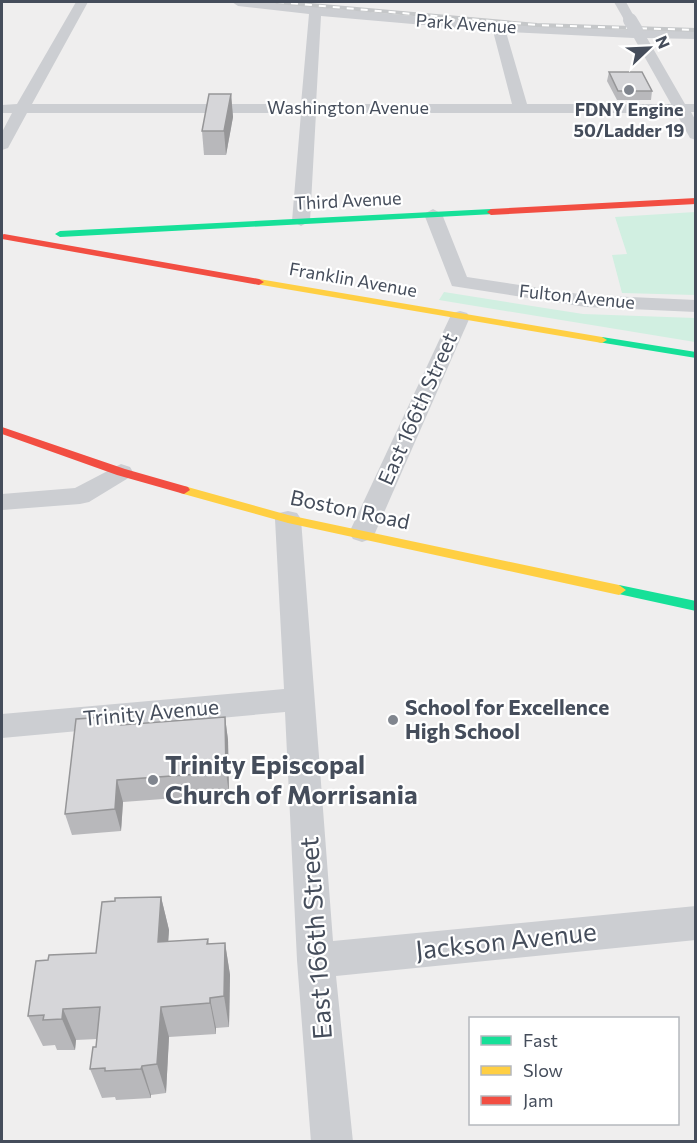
<svg xmlns="http://www.w3.org/2000/svg" width="697" height="1143" font-family="Commissioner,sans-serif">
<style>
.green{fill:#d1efe1}
.lines{fill:none;stroke-linecap:round;stroke-linejoin:round}
.street{fill:#ccced2;fill-rule:evenodd}
.fast{fill:#16e098;fill-rule:evenodd}
.slow{fill:#ffcf43;fill-rule:evenodd}
.jam{fill:#f24e42;fill-rule:evenodd}
.rail-casing{stroke:#c5c7c9;stroke-width:4}
.rail{stroke:#fff;stroke-width:2;stroke-dasharray:7;stroke-linecap:butt}
.street-bridge{stroke:#ccced2;stroke-width:14}
.wall{fill:#b8b8bb}
.shaded-wall{fill:#969698}
.building{fill:#d6d6d9;stroke:#969698;stroke-width:1.5}
.poi-dot{fill:#80858e;stroke:#fff;stroke-width:2}
.labels{text-anchor:middle;stroke-width:4.5;stroke-linejoin:round;paint-order:stroke}
.far-street-label{font-size:18px;fill:#454d5b;stroke:#fff}
.far-poi-label{font-size:18px;font-weight:bold;fill:#454d5b;stroke:#fff}
.street-label{font-size:21px;fill:#454d5b;stroke:#fff}
.poi-label{font-size:21px;font-weight:bold;fill:#454d5b;stroke:#fff;text-anchor:start}
.near-poi-label{font-size:26px;font-weight:bold;fill:#454d5b;stroke:#fff;text-anchor:start}
.near-street-label{font-size:26px;fill:#454d5b;stroke:#fff}
</style>
<rect width="100%" height="100%" fill="#efeeee"/>
<g class="green">
<path d="M695 212V295L622 293 612 255 627 254 615 217Z"/>
<path d="M444 292 583 314 695 318V342L439 300Z"/>
</g>
<g class="lines">
<g class="street">
<path d="M76 2H88L32 104H301L309 14 238 6 232 2H264L466 21 630 30 636 26 642 30 696 31V39L647 38 685 104H696V112H691L696 121V140L690 138 676 113H316L310 221 301 226 292 221 301 113H27L8 148 2 150V132L12 113H2V105L17 104ZM321 16 493 31 512 104H316ZM506 32 634 38 671 104H527Z"/>
<path d="M614 2H626L636 20 634 23H626Z"/>
<path d="M433 209 442 214 467 277 586 295 696 300V312L586 307 452 286 424 214Z"/>
<path d="M460 311 467 313 470 317 375 533 371 539 362 542 353 539 349 533 450 317 453 313Z"/>
<path d="M121 464 130 467 133 472 130 477 89 502 80 504 2 510V494L75 488Z"/>
<path d="M288 511 297 513 301 519 333 941 696 906V940L336 976 353 1142H311L297 960 285 712 2 738V714L284 689 275 519 279 513Z"/>
</g>
<g class="fast">
<path d="M491 209 495 212 494 214 60 237 55 234 60 231Z"/>
<path d="M602 337 696 352V358L598 342V338Z"/>
<path d="M619 585 696 601V611L614 593 612 590Z"/>
</g>
<g class="slow">
<path d="M259 279 602 337 607 340 602 343 256 284 254 282Z"/>
<path d="M184 486 288 515 619 585 626 590 619 595 288 523 180 493 178 490Z"/>
</g>
<g class="jam">
<path d="M696 198V204L491 215 487 212 491 209Z"/>
<path d="M4 234 259 279 264 282 259 285 2 239V235Z"/>
<path d="M2 427 125 469 188 487 190 490 184 494 117 475 2 434Z"/>
</g>
<g class="rail-casing">
<path id="rail" d="M277 2 537 25 696 30"/>
</g>
<use href="#rail" class="rail"/>
<path class="street-bridge" d="M630 20 636 30"/>
</g>
<g class="wall">
<path d="M609 72 652 91 651 100H617L607 81Z"/>
<path d="M231 94 233 117 226 155H204L202 131Z"/>
<path d="M122 716 124 725 225 717 228 740 229 794 123 802 121 831 72 835 65 814Z"/>
<path d="M161 897 169 930 168 942 208 939 209 944 225 943 230 975 229 1027 216 1028V1034L169 1037 166 1093 151 1095V1098L116 1100 115 1097 102 1098 90 1069 96 1047 97 1039 76 1040 75 1050H57L55 1045 43 1046 28 1016 48 960 96 953Z"/>
</g>
<g class="shaded-wall">
<path d="M231 94 233 117 226 155 224 131Z"/>
<path d="M225 717 228 740 229 794 226 772Z"/>
<path d="M117 780 123 802 121 831 115 809Z"/>
<path d="M161 897 169 930 166 974 158 942Z"/>
<path d="M225 943 230 975 229 1027 224 996Z"/>
<path d="M210 998 216 1028V1034L210 1003Z"/>
<path d="M161 1007 169 1037 166 1093 157 1064Z"/>
<path d="M63 1009 76 1040 75 1050 62 1019Z"/>
<path d="M142 1066 151 1095V1098L141 1069Z"/>
</g>
<g class="building">
<path d="M609 72H642L652 91H618Z"/>
<path d="M209 94H231L224 131H202Z"/>
<path d="M122 716 121 725 225 717 226 772 117 780 115 809 65 814 76 719Z"/>
<path d="M161 897 158 942 208 939 207 944 225 943 224 996 210 998V1003L161 1007 157 1064 142 1066 141 1069 105 1071V1068L90 1069 93 1047H96L100 1007 63 1009 62 1019 43 1020 44 1015 28 1016 36 961 48 960 49 955 96 953 102 902 115 901V898Z"/>
</g>
<g class="poi-dot">
<circle cx="629" cy="90" r="6"/>
<circle cx="393" cy="720" r="6"/>
<circle cx="153" cy="780" r="6"/>
</g>
<g class="labels">
<g class="far-street-label">
<text transform="translate(466 24) rotate(4)" y="6">Park Avenue</text>
<text x="348" y="114">Washington Avenue</text>
<text transform="translate(348 201) rotate(-3)" y="6">Third Avenue</text>
<text transform="translate(353 280) rotate(10)" y="6">Franklin Avenue</text>
<text transform="translate(577 297) rotate(6)" y="6">Fulton Avenue</text>
</g>
<g class="far-poi-label">
<text x="629" y="116">FDNY Engine<tspan x="629" dy="21">50/Ladder 19</tspan></text>
</g>
<g class="street-label">
<text transform="translate(418 409) rotate(-66)" y="7">East 166th Street</text>
<text transform="translate(350 510) rotate(12)" y="7">Boston Road</text>
<text transform="translate(151 713) rotate(-5)" y="7">Trinity Avenue</text>
</g>
<g class="poi-label">
<text x="405" y="715">School for Excellence<tspan x="405" dy="24">High School</tspan></text>
</g>
<g class="near-poi-label">
<text x="165" y="774">Trinity Episcopal<tspan x="165" dy="30">Church of Morrisania</tspan></text>
</g>
<g class="near-street-label">
<text transform="translate(316 938) rotate(-94)" y="9">East 166th Street</text>
<text transform="translate(506 941) rotate(-6)" y="9">Jackson Avenue</text>
</g>
</g>
<rect width="697" height="1143" fill="none" stroke="#454d5b" stroke-width="6"/>
<rect x="469" y="1017" width="210" height="108" fill="#ffffff" stroke="#b5b8bd" stroke-width="1.5"/>
<rect x="481" y="1036" width="30" height="9" fill="#16e098" stroke="#b5b8bd" stroke-width="1.5"/>
<text x="523" y="1047" font-size="18" fill="#454d5b">Fast</text>
<rect x="481" y="1066" width="30" height="9" fill="#ffcf43" stroke="#b5b8bd" stroke-width="1.5"/>
<text x="523" y="1077" font-size="18" fill="#454d5b">Slow</text>
<rect x="481" y="1096" width="30" height="9" fill="#f24e42" stroke="#b5b8bd" stroke-width="1.5"/>
<text x="523" y="1107" font-size="18" fill="#454d5b">Jam</text>
<g transform="translate(649 48) rotate(67)" stroke="#ffffff" stroke-width="4.5" paint-order="stroke">
<path d="M0-4.5L10 22L0 15L-10 22Z" fill="#454d5b"/>
<text y="-9" font-size="16" font-weight="bold" text-anchor="middle" fill="#454d5b">N</text>
</g>
</svg>
